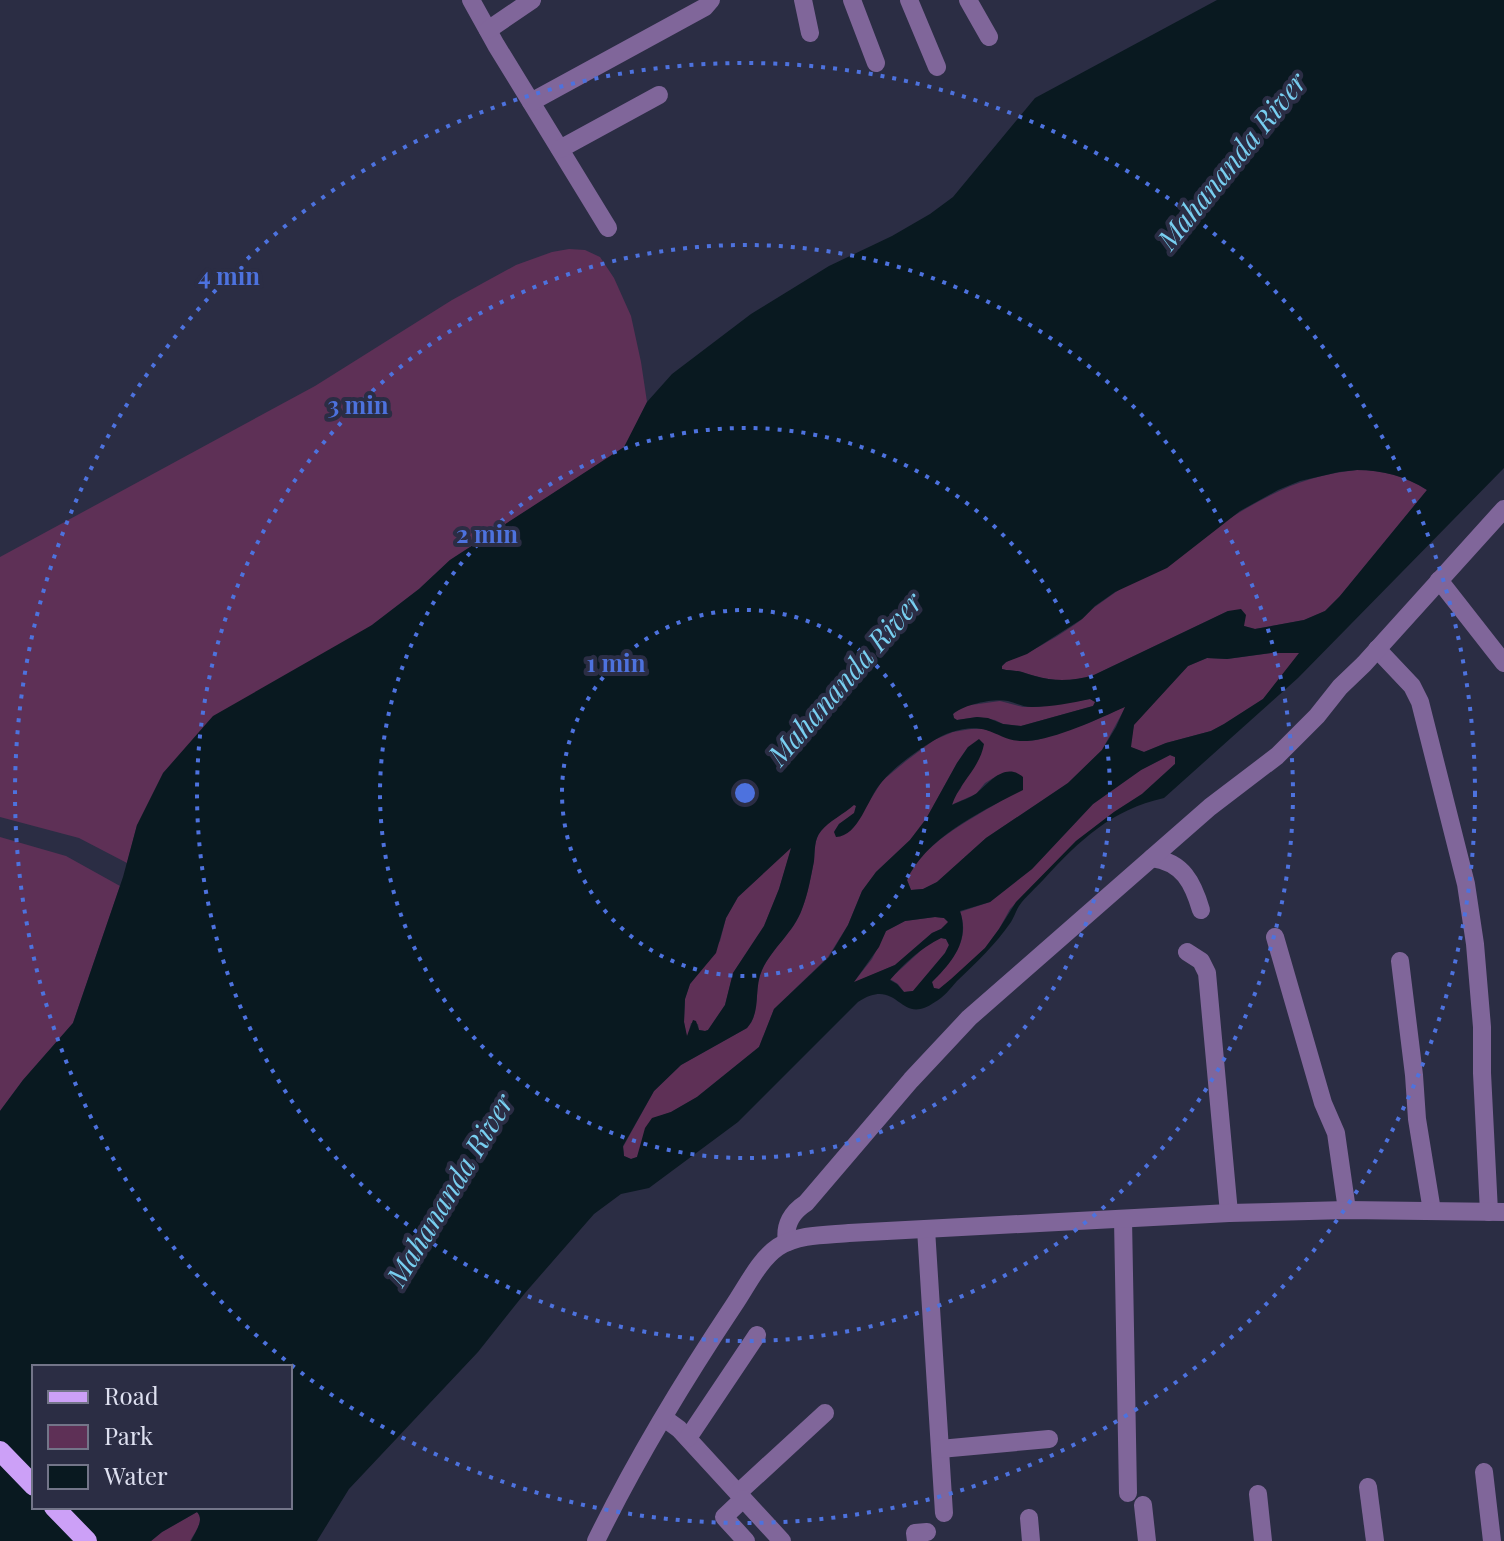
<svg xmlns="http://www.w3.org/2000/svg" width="1504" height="1541" font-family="'Playfair Display',serif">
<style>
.green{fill:#5e3056}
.water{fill:#091920;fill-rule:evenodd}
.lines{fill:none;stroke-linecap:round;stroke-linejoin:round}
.minor{stroke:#80669a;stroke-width:18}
.major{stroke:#cca0f7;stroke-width:20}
.ring{fill:none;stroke:#4d72de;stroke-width:4;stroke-dasharray:4 8}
.labels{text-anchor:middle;stroke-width:8;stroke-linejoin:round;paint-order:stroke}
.water-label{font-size:28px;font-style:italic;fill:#78cef0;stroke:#2b2d44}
.centre{fill:#4d72de;stroke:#2b2d44;stroke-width:4}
.ring-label{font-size:24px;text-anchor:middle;font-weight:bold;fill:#4d72de;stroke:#2b2d44;stroke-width:8;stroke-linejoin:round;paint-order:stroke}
</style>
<rect width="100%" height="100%" fill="#2b2d44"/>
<g class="green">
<path d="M569 249 585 250 600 257 614 278 631 316 641 362 647 402 625 447 450 560 419 589 372 625 137 825 127 863 79 838 0 817V557L315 386 452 300 516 265 552 252Z"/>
<path d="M1357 470C1383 470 1405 476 1427 490L1340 596 1325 611 1304 620 1255 629 1244 626V622L1228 611 1094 675C1074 681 1055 682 1035 676 1030 675 1026 673 1022 672 1015 670 1009 671 1002 669V666C1009 658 1020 657 1029 652 1046 643 1065 632 1081 620 1087 615 1092 608 1099 604 1129 582 1160 563 1191 543 1246 508 1290 476 1357 470Z"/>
<path d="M1271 653H1300L1263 699 1224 724 1211 731 1166 743 1144 752 1130 747 1134 724 1188 666 1207 658 1227 659Z"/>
<path d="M1090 699 1096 702 1093 706 1021 726 1003 724 995 720 977 717 957 720 954 719 953 714 964 706 1000 701 1023 707H1037Z"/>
<path d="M1126 706 1102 750 1068 783 986 838 937 882 923 889 911 890 907 880C924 842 965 823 999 802L998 775 985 783 976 794 951 805 953 799 961 788 968 747 957 763 926 819 910 840 876 872 862 891 848 925 828 957 774 1009 759 1047 697 1097 671 1112 652 1119 637 1157 631 1159 624 1156 623 1147 654 1091 681 1065 747 1028C762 1011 753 990 762 970 772 948 794 932 802 909 808 894 811 876 814 861 815 851 814 839 821 831 829 820 844 814 854 804L856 806 855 813 839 824 834 832 864 810 882 781 906 761 934 740 953 732 971 729H984L1024 741 1037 740 1089 723Z"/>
<path d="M1170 755 1175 757V764L1142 794 1114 812 1076 841 1010 909 999 929 985 948 952 979 939 989 933 988 932 982C951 963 971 940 960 912L990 902 1032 869 1093 804 1141 770Z"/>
<path d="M0 837 66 856 120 886 73 1023 23 1080 0 1111Z"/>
<path d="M792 846 779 889 764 926 733 973 725 1005 708 1030 705 1031 699 1030 698 1024 691 1023 687 1038 684 1022 685 999 690 984 720 941 726 918 738 897Z"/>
<path d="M935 917 944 918 949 922 941 929 932 933 895 965 853 983 872 959 886 931 905 921Z"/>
<path d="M941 938 946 939 949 945 945 953 913 991 904 992 898 984 890 979 928 944Z"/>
<path d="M197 1512C205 1521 195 1532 190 1541H151L162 1532Z"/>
</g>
<path class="water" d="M1217 0H1504V468L1298 678 1164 798C1111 810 1080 840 1044 879 1036 888 1026 896 1019 906 1016 911 1014 917 1011 922 996 944 976 963 957 981 950 989 944 997 935 1002 898 1028 900 975 858 1002L738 1122 649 1188 621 1194 594 1214 525 1293 478 1352 349 1489 317 1541H191C195 1532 205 1520 197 1512L162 1532 151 1541H0V1111L23 1080 73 1023 123 877 137 825 163 773 213 716 372 625 419 589 450 560 624 447 647 402 672 374 751 314 829 266 892 236 930 214 953 197 1035 98ZM1357 470C1382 470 1405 476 1427 490L1340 596 1325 611 1304 620 1255 629 1244 626 1246 615 1241 609 1228 611 1094 675C1074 681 1055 682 1035 676 1030 675 1026 673 1022 672 1015 670 1009 671 1002 669V666L1006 662 1027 654 1082 619 1095 606 1115 592 1167 568 1240 511 1278 490 1300 481 1339 472ZM1271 653H1299L1263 699 1224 724 1211 731 1166 743 1144 752 1131 747 1134 725 1188 666 1207 658 1227 659ZM1090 699 1095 702 1093 706 1021 726 1003 724 988 718 977 717 957 720 954 718 953 714C963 705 993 698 1008 701 1016 703 1023 707 1032 707 1052 707 1071 703 1090 699ZM1125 707 1116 727 1102 750 1068 783 986 838 937 882 923 889 911 890 907 880C925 838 984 810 1023 790V777C1005 762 990 782 977 793 970 798 960 801 952 805 959 783 980 768 984 744L979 739 968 747 957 763 926 819 910 840 876 872 862 891 848 925 829 957 774 1009 759 1047 697 1097 671 1112 652 1118 645 1128 637 1157 631 1159 624 1156 623 1146 654 1091 681 1065 747 1028C762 1011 753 990 762 970 772 948 794 932 802 909 808 894 811 876 814 861 815 851 814 839 821 831 829 821 844 814 854 805L856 806 854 813 839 824 834 832 836 837C859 836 867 799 881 783 894 767 915 752 933 741 947 732 969 725 986 730 1001 735 1009 742 1027 741 1056 739 1098 719 1125 707ZM1170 755 1175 757V764L1142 794 1114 812 1076 841 1016 902 999 929 985 948 951 979 939 989 934 988 932 982C952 962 970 941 960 911L990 902 1032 869 1093 804 1141 770ZM791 848 779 889 764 926 733 973 725 1005 708 1030 705 1031 699 1030 696 1021 693 1020 687 1036 684 1022 685 999 690 984 716 953 726 918 738 897ZM935 917 944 918 948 922 941 929 932 933 895 965 854 982 879 947 886 931 905 921ZM941 938 946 939 949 945 945 953 913 991 904 992 897 984 890 980C904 963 921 948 941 938ZM34 1367H290V1507H34Z"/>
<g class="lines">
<g class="minor">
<path d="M471 0 496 45 608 228"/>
<path d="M803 0 810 33"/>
<path d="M852 0 876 63"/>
<path d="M909 0 937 67"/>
<path d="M968 0 989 37"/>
<path d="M488 30 532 0"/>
<path d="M531 102 705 7 711 0"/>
<path d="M560 149 659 95"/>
<path d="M1439 580 1504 663"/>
<path d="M1377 649 1412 686 1420 702 1466 884 1475 944 1482 1027V1073L1489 1212"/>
<path d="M1152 858C1183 862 1193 883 1201 910"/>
<path d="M1275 937 1323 1103 1336 1133 1347 1210"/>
<path d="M1187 952 1201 961 1207 973 1229 1213"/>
<path d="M1400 961 1414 1075 1417 1119 1432 1211"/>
<path d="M1123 1219 1128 1493"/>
<path d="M926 1229 944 1513"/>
<path d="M787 1242C784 1225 792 1212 806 1203L911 1080 969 1018 1210 807 1277 756 1317 716 1340 687 1364 664 1504 509"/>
<path d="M664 1418 679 1429 782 1541"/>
<path d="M688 1438 757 1335"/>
<path d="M940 1449 1049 1439"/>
<path d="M1484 1472 1492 1541"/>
<path d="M1368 1487 1375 1541"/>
<path d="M738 1493 825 1413"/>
<path d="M1258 1494 1263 1541"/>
<path d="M743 1499 724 1517 746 1541"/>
<path d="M1143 1505 1147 1541"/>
<path d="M1029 1518 1031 1541"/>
<path d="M596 1541C636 1459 684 1380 734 1305 747 1286 759 1260 778 1247 799 1234 826 1235 849 1233L1229 1213 1347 1210 1504 1212"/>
<path d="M916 1541 915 1533 927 1532"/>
</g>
<g class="major">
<path d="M0 1451 34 1486"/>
<path d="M54 1507 87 1541"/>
</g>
</g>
<g class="ring">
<circle cx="745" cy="793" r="183"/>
<circle cx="745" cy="793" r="365"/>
<circle cx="745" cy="793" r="548"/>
<circle cx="745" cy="793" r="730"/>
</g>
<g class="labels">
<g class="water-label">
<text transform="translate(1232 161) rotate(-51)" y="10">Mahananda River</text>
<text transform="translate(845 679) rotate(-49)" y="10">Mahananda River</text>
<text transform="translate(450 1190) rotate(-59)" y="10">Mahananda River</text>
</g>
</g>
<circle cx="745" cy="793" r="12" class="centre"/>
<g class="ring-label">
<text x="229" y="285">4 min</text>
<text x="358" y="414">3 min</text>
<text x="487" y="543">2 min</text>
<text x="616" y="672">1 min</text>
</g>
<rect x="32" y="1365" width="260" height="144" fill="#2b2d44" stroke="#737589" stroke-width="2"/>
<rect x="48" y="1391" width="40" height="12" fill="#cca0f7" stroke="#737589" stroke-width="2"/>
<text x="104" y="1405" font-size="24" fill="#dee0f0">Road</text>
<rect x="48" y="1425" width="40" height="24" fill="#5e3056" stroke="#737589" stroke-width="2"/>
<text x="104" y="1445" font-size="24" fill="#dee0f0">Park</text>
<rect x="48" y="1465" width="40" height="24" fill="#091920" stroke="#737589" stroke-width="2"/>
<text x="104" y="1485" font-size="24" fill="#dee0f0">Water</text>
</svg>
